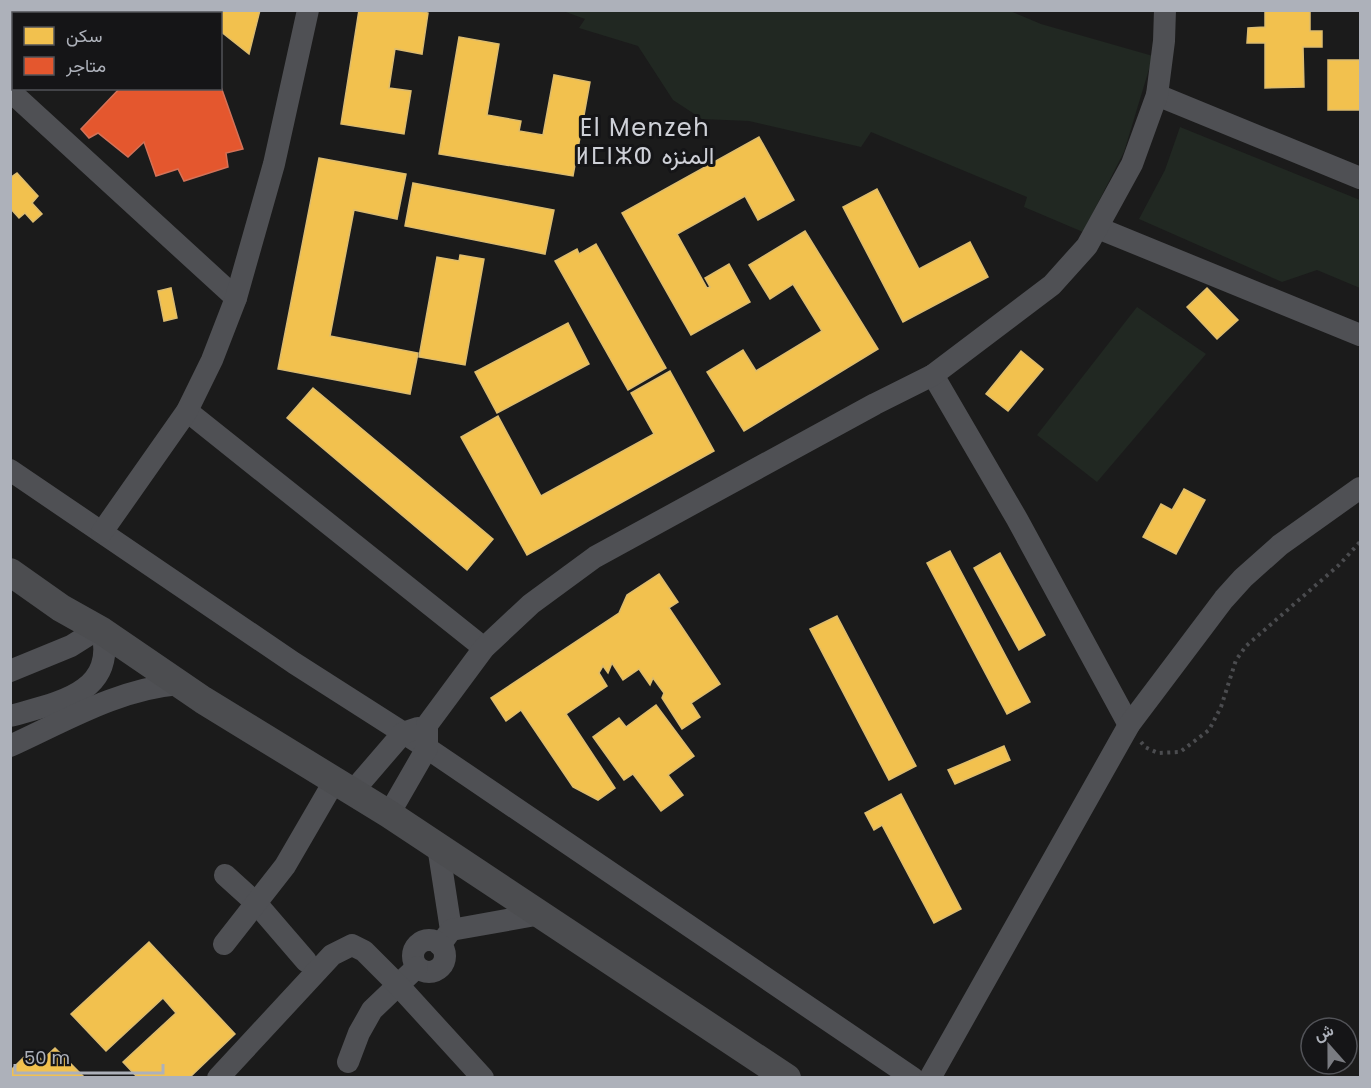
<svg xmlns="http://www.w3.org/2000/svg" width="1371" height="1088" font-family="Poppins,Vazirmatn,'Noto Sans Tifinagh',sans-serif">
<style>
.green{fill:#212822}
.homes{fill:#f2c14e;stroke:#ddbc6e;stroke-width:1.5}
.shops{fill:#e4572e;stroke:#d47258;stroke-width:1.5}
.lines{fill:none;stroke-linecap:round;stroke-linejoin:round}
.path{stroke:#4b4c4f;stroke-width:4;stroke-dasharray:3 4.5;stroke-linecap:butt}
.minor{stroke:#4f5054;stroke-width:22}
.major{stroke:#4c4d50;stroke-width:28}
.labels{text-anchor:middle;stroke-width:6;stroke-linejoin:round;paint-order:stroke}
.quarter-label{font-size:24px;letter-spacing:1.5px;fill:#ced0d7;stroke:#151517}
</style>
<rect width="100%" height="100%" fill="#1b1b1b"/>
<g class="green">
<path d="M563 11H1010L1041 24 1153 56 1124 152 1083 232 1024 207 1027 197 871 132 861 147 749 121 702 119 673 100 638 46 579 28 585 19Z"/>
<path d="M1180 127 1360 200V288L1317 270 1282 282 1139 219 1165 170Z"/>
<path d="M1137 307 1206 354 1097 482 1037 435Z"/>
</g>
<g class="homes">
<path d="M196 10H260L249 54 220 31V14H199Z"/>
<path d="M359 10H415L428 13 422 54 395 49 389 88 411 91 404 134 341 124Z"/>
<path d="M1265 10H1310V31H1322V47H1303L1304 87 1265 88V43H1247L1248 28 1265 27Z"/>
<path d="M459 37 499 44 487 115 521 121 519 131 543 135 554 75 590 82 573 176 439 154Z"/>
<rect x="1328" y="60" width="32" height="50"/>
<path d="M759 137 794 200 758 220 745 196 677 234 707 288 710 287 705 278 729 264 750 302 691 335 622 213Z"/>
<path d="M319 158 406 174 397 219 354 210 330 336 418 353 410 394 278 369Z"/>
<path d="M17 173 38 196 32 203 42 214 33 222 25 213 19 218 10 208V178Z"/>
<path d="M413 183 554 210 545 254 405 226Z"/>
<path d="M877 189 919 269 970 242 988 277 903 322 843 207Z"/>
<path d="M805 231 878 349 744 431 707 372 743 350 756 371 822 331 793 284 770 299 749 265Z"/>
<path d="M596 244 666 368 628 390 555 261 577 249 579 254Z"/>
<path d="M460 255 484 259 465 365 419 357 437 257 459 261Z"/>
<path d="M171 288 177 318 164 321 158 291Z"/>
<path d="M1207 288 1238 320 1217 339 1187 307Z"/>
<path d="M568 323 589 364 497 413 475 372Z"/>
<path d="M1021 351 1043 369 1008 411 986 394Z"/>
<path d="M670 371 714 451 527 555 461 437 498 416 541 496 654 434 631 393Z"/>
<path d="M313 388 493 539 467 570 287 418Z"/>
<path d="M1184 489 1205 500 1176 554 1143 537 1161 504 1172 510Z"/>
<path d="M950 551 1030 702 1007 714 927 563Z"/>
<path d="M1000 553 1045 635 1019 650 974 568Z"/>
<path d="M659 574 678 602 669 608 720 684 691 703 700 717 682 729 662 698 664 693 653 678 650 685 639 669 623 680 612 663 608 673 603 666 599 673 607 686 566 714 615 788 598 800 573 787 521 710 506 721 491 698 619 613 627 595Z"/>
<path d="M837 616 916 766 889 780 810 629Z"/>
<path d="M656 705 694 756 668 775 683 795 661 811 633 774 624 780 593 737 619 718 626 727Z"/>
<path d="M1004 746 1010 760 955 784 948 770Z"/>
<path d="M901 794 961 909 934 923 882 825 874 830 865 813Z"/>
<path d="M149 942 235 1034 189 1078H138L123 1062 176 1013 163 998 106 1051 71 1014Z"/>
<path d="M55 1048 85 1078H10V1071L31 1050 42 1060Z"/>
</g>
<path class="shops" d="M220 84 243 149 226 153 228 167 184 181 178 169 156 176 144 142 128 157 98 133 89 138 81 129 120 88H220Z"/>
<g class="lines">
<path class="path" d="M1141 742 1145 747 1158 753 1180 752 1209 730 1221 707 1236 660 1246 646 1339 565 1360 542"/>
<g class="minor">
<path d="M10 91 236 298"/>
<path d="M1157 95 1360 178"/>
<path d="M1098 228 1360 335"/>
<path d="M933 375 1017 519 1129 725"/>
<path d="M187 411 484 648"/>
<path d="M10 470 294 663 427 748 913 1078"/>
<path d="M102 532 187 411 212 360 236 298 274 164 308 10"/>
<path d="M10 671 71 646 98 629"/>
<path d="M10 716C56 703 117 694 102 631"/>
<path d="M10 746C65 721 118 689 179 684"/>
<path d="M353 791 403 733 418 728"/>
<path d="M389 814 427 748V725L484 648 531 604 595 557 875 404 933 375 1052 285 1087 246 1132 164 1157 95 1164 41 1165 10"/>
<path d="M438 846 451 930 440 945"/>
<path d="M225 875 256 903 306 961"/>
<path d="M451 930 541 914"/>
<circle cx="429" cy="956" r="16"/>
<path d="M224 944 285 866 335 780"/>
<path d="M348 1062 359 1033 372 1010 417 967"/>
<path d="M218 1078 332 955 352 945 364 951 398 985 483 1078"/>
<path d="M930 1078 1129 725 1224 599 1243 578 1280 545 1360 488"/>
</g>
<path class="major" d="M10 572 61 608 102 631 203 700 389 814 787 1078"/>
</g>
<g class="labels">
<g class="quarter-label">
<text x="645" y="136">El Menzeh<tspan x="645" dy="28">ⵍⵎⵏⵣⵀ المنزه</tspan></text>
</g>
</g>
<rect width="1371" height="1088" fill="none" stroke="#adb1ba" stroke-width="24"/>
<rect x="12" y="12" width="210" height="78" fill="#151517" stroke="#525358" stroke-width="1.5"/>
<rect x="24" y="27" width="30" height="18" fill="#f2c14e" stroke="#525358" stroke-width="1.5"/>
<text x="66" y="42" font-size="18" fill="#adb1ba">سكن</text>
<rect x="24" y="57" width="30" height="18" fill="#e4572e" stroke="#525358" stroke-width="1.5"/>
<text x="66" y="72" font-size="18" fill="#adb1ba">متاجر</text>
<g transform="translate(1329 1046) rotate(339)"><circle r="28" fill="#151517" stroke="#525358" stroke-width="1.5"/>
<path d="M0-4.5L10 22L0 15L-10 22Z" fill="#7a7c82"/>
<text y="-9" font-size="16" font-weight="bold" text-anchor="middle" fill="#adb1ba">ش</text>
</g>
<path d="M15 1064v9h148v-9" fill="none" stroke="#adb1ba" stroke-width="3"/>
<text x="24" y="1064" font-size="18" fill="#adb1ba" stroke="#151517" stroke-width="4.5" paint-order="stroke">50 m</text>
</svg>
